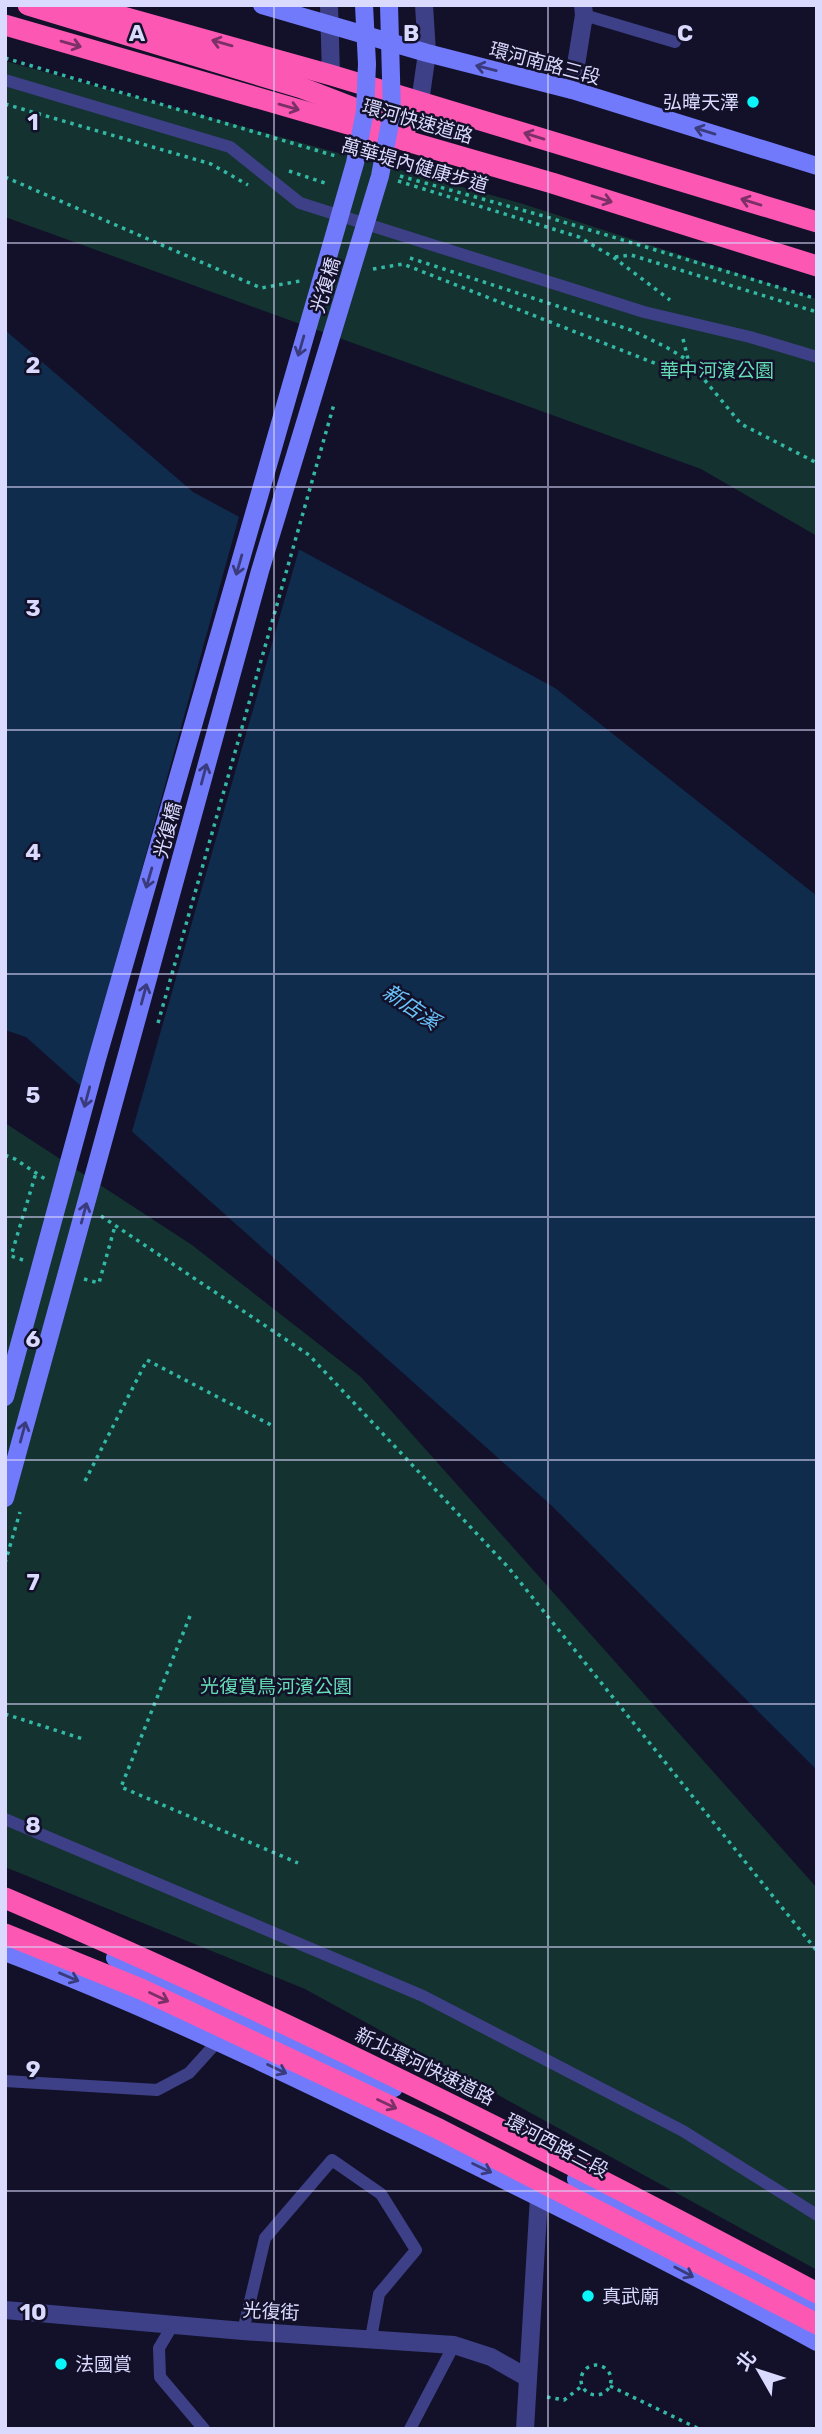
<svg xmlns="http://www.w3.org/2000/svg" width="822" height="2434" font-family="Rubik,'Noto Sans TC',sans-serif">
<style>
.green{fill:#14322f}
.water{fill:#102c4d}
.pier{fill:#131129}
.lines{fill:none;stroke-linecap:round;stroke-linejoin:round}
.path{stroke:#33b8a6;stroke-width:3.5;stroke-dasharray:3.5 5;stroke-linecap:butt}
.lane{stroke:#3d4086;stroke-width:12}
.street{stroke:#3d4086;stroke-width:18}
.secondary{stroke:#727afc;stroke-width:18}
.highway{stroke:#fb57b3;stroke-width:21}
.path-bridge{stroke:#33b8a6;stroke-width:3.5;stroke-dasharray:3.5 5;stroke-linecap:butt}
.secondary-bridge{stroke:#727afc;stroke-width:18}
.oneway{stroke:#7b3067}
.oneway2{stroke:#393b7d}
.grid{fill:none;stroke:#dad9fe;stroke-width:2;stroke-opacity:0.55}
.poi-dot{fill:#0af5f9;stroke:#131129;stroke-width:2.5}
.labels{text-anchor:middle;stroke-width:5;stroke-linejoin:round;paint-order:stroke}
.street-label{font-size:19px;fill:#dad9fe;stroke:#131129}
.poi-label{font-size:19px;fill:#dad9fe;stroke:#131129;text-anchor:start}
.park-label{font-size:19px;fill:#65deb6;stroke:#131129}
.water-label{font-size:21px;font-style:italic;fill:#6ac4fc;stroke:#131129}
.grid-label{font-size:23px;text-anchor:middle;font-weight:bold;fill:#dad9fe;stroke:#131129;stroke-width:5;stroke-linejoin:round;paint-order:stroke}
</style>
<rect width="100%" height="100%" fill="#131129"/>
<g class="green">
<path d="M5 61 520 203 817 299V536L701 469 5 217Z"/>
<path d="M5 1123 192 1245 361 1377 817 1888V2270L305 1989 5 1867Z"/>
</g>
<path class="water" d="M5 330 193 492 555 688 817 896V1770L551 1505 26 1037 5 1030Z"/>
<path class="pier" d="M240 513 300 546 131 1135 81 1090Z"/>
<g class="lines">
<g class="path">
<path d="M5 58 339 157"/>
<path d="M5 104 211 164 248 185"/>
<path d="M289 171 328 184"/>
<path d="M400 176 547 217 817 299"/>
<path d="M5 177 261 288 300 281"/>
<path d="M398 181 579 237 613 257 670 300"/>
<path d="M615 257 631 255 817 312"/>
<path d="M410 258 631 330 666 347 689 361 741 424 817 463"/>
<path d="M373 269 403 264 677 372 689 361"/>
<path d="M683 339 688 359"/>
<path d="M5 1155 15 1159 45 1179"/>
<path d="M101 1216 309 1355 508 1567 817 1951"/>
<path d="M23 1260 11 1256 36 1173"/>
<path d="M84 1279 99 1283 115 1226"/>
<path d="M85 1481 147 1360 271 1425"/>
<path d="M190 1616 121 1787 298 1863"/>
<path d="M5 1714 83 1739"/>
<circle cx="596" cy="2380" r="15"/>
<path d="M610 2386 699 2429"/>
<path d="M547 2397 564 2400 582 2386"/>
</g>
<g class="lane">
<path d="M584 15 675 42"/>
<path d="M5 80 230 147 300 203 644 312 750 337 817 357"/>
<path d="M5 1819 423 1996 683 2131 817 2215"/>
<path d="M5 2081 157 2090 189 2073 218 2041"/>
<path d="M174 2323 159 2348 160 2377 204 2429"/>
<path d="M243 2331 265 2238 332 2160 381 2194 416 2250 379 2294 371 2338"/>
<path d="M410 2429 454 2345"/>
</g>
<g class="street">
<path d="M329 5 331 75"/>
<path d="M572 90 584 15 583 5"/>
<path d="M420 102 427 53 424 5"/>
<path d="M5 2310 243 2331 454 2345 491 2357 528 2378"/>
<path d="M525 2429 539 2197"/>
</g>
<g class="secondary">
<path d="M262 5 427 53 572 90 817 166"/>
<path d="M5 1952C144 2005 278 2069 411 2134 548 2201 684 2269 817 2342"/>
<path d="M115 1958 394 2088"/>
<path d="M576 2179 817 2307"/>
</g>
<g class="highway">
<path d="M28 5 302 88 406 128"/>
<path d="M80 5 331 75 817 222"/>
<path d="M5 25 552 183 817 266"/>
<path d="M5 1898C282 2016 551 2152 817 2293"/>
<path d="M5 1934 141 1989 439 2129 817 2324"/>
</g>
<g class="path-bridge">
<path d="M158 1023 334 404"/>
<path d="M5 1563 20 1512"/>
</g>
<g class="secondary-bridge">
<path d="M5 1397 97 1059 355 163 365 111 367 64 364 5"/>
<path d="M5 1498 260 571 380 176 392 113 389 5"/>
</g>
</g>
<defs><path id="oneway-shaft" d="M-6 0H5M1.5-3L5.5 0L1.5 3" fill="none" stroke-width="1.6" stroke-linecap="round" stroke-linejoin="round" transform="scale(1.75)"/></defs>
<g class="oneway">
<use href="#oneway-shaft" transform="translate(222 43) rotate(-164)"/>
<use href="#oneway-shaft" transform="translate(71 44) rotate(16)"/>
<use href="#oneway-shaft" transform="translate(289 107) rotate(16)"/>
<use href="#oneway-shaft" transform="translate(534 136) rotate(-163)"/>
<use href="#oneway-shaft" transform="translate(602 199) rotate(17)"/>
<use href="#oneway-shaft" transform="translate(751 202) rotate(-163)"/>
<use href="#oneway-shaft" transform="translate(159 1997) rotate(25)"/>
<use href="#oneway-shaft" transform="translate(387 2104) rotate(25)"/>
</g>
<g class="oneway2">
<use href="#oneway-shaft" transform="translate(486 68) rotate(-166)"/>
<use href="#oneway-shaft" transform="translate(705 131) rotate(-163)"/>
<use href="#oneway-shaft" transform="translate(301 346) rotate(106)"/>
<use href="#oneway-shaft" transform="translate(239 565) rotate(106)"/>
<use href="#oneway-shaft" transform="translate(204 774) rotate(-75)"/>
<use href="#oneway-shaft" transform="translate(149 878) rotate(106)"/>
<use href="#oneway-shaft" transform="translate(144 994) rotate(-75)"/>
<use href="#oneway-shaft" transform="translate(87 1097) rotate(105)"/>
<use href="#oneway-shaft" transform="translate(84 1213) rotate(-75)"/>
<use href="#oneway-shaft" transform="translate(23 1432) rotate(-75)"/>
<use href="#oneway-shaft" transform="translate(69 1977) rotate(23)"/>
<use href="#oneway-shaft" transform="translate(277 2069) rotate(26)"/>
<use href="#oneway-shaft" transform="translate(482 2168) rotate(26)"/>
<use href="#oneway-shaft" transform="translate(684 2272) rotate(28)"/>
</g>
<path class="grid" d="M274 5V2429M548 5V2429M5 243H817M5 487H817M5 730H817M5 974H817M5 1217H817M5 1460H817M5 1704H817M5 1947H817M5 2191H817"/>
<g class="poi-dot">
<circle cx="753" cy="102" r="7"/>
<circle cx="588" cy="2296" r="7"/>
<circle cx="61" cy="2364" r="7"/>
</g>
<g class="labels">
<g class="street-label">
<text transform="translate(545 63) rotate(15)" y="7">環河南路三段</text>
<text transform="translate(418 121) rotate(16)" y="7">環河快速道路</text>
<text transform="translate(415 165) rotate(16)" y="7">萬華堤內健康步道</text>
<text transform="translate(325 285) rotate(-73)" y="7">光復橋</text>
<text transform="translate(167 830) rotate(-75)" y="7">光復橋</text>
<text transform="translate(425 2066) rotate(26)" y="7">新北環河快速道路</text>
<text transform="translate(557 2145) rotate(28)" y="7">環河西路三段</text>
<text transform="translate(271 2311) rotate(3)" y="7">光復街</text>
</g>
<g class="poi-label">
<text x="739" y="109" text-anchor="end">弘暐天澤</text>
<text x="602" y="2303">真武廟</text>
<text x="75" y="2371">法國賞</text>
</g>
<g class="park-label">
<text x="717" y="377">華中河濱公園</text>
<text x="276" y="1693">光復賞鳥河濱公園</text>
</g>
<g class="water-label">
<text transform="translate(411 1007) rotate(34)" y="7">新店溪</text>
</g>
</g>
<g class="grid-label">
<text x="137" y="41">A</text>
<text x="411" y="41">B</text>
<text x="685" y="41">C</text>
<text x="33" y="130">1</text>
<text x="33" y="373">2</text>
<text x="33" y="616">3</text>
<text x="33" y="860">4</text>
<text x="33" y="1103">5</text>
<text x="33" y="1347">6</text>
<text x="33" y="1590">7</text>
<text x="33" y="1833">8</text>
<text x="33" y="2077">9</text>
<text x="33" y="2320">10</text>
</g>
<rect width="822" height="2434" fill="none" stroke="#dad9fe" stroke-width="14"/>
<g transform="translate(759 2371) rotate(309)" stroke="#131129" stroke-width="5" paint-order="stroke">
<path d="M0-5L12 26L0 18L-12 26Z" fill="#dad9fe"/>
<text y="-10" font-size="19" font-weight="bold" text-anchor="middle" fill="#dad9fe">北</text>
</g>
</svg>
